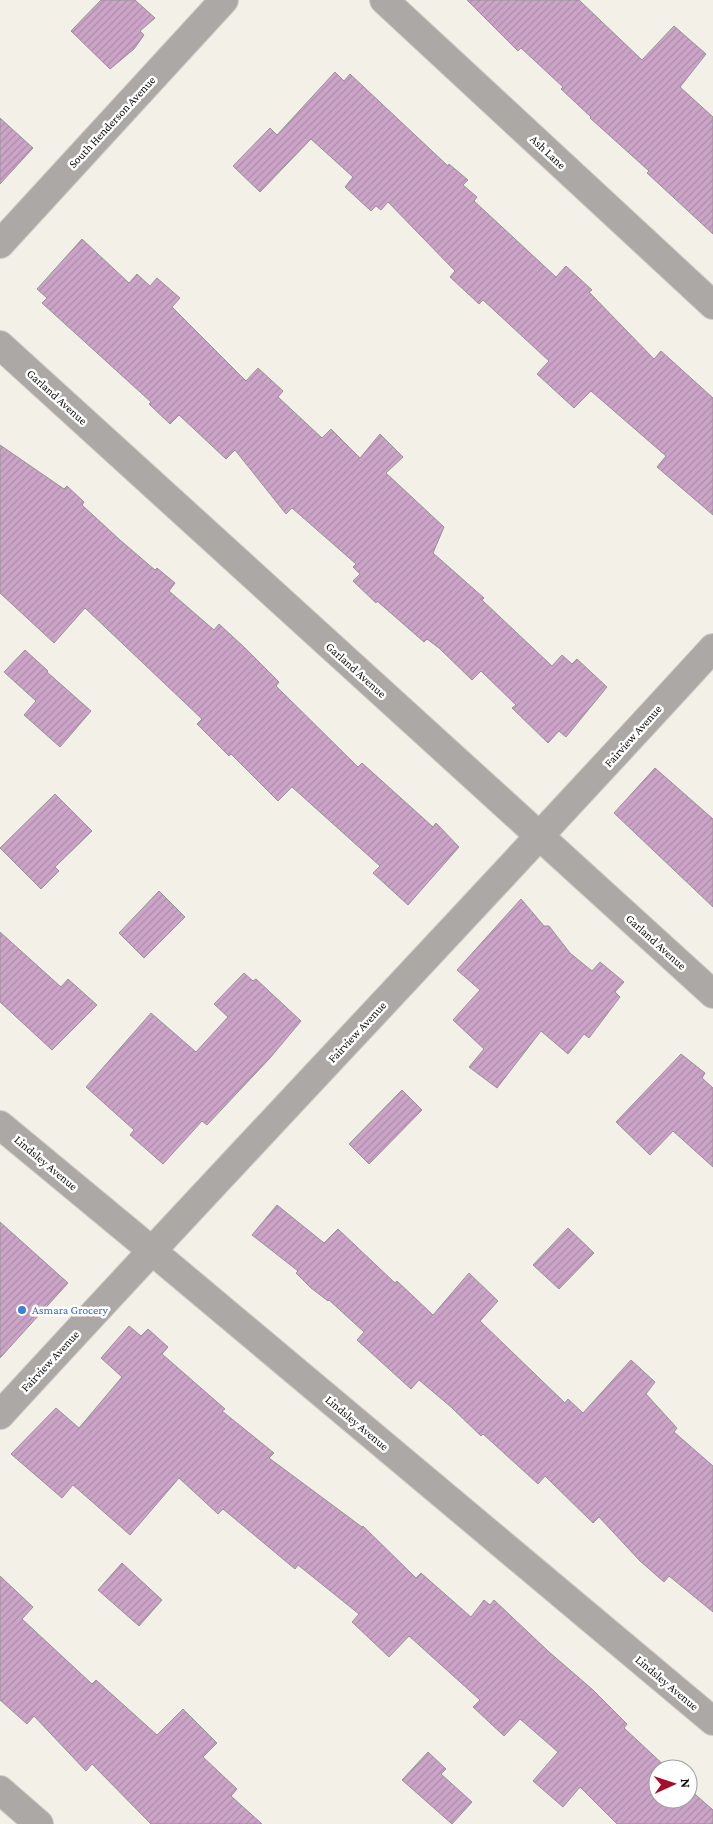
<svg xmlns="http://www.w3.org/2000/svg" width="713" height="1824" font-family="'Crimson Pro',serif">
<style>
.building{fill:url(#building-hatch);stroke:#999398}
.lines{fill:none;stroke-linecap:round;stroke-linejoin:round}
.minor-casing{stroke:#cfccc5;stroke-width:30}
.tertiary-casing{stroke:#cfccc5;stroke-width:30}
.minor{stroke:#aca8a6;stroke-width:28}
.tertiary{stroke:#aca8a6;stroke-width:28}
.shop-dot{fill:#3f7fe0;stroke:#fff;stroke-width:2}
.labels{text-anchor:middle;stroke-width:5;stroke-linejoin:round;paint-order:stroke}
.street-label{font-size:12px;fill:#13120f;stroke:#fff}
.shop-label{font-size:12px;fill:#366cbe;stroke:#fff;text-anchor:start}
</style>
<defs>
<pattern id="building-hatch" width="6" height="6" patternUnits="userSpaceOnUse" patternTransform="scale(1.25)"><rect width="6" height="6" fill="#cba4c7"/><path d="M-1 1l2-2M0 6l6-6M5 7l2-2" fill="none" stroke="#ad8caa"/></pattern>
</defs>
<rect width="100%" height="100%" fill="#f3f0e8"/>
<g class="building">
<path d="M101 0H135L155 18 140 31 144 35 134 49 110 69 71 31Z"/>
<path d="M467 0H579L642 60 674 26 706 54 680 87 713 117V234L647 173 649 171 590 118 591 117 561 89 563 87 521 48 518 51Z"/>
<path d="M335 72 344 81 350 74 448 166 449 164 468 180 463 185 477 197 474 201 556 277 566 266 592 290 589 292 654 359 661 351 713 398V515L657 467 666 456 591 391 574 408 537 374 549 361 483 300 479 304 450 277 455 271 388 202 381 210 376 206 371 211 345 187 353 177 311 139 260 192 233 166 270 128 277 135Z"/>
<path d="M0 118 33 148 0 184Z"/>
<path d="M82 239 129 283 137 274 150 286 157 278 180 298 172 307 246 381 258 368 283 391 278 397 322 438 331 429 360 458 380 434 403 457 386 473 444 527 433 553 484 598 482 600 552 666 562 655 572 664 577 659 607 687 566 737 559 731 548 743 512 708 516 705 481 671 472 680 439 648 427 639 424 642 377 601 376 603 353 581 360 574 353 567 356 564 292 508 286 514 235 450 226 459 179 415 170 424 149 404 151 402 42 303 47 298 37 289Z"/>
<path d="M0 445 64 489 67 486 84 502 82 505 120 540 155 570 157 568 175 583 169 591 214 630 219 624 245 648 279 682 276 686 358 767 362 763 433 827 436 823 459 847 408 905 373 873 380 866 292 787 278 801 231 754 229 756 197 724 202 719 85 608 54 643 0 593Z"/>
<path d="M25 650 48 671 47 672 91 711 60 747 24 715 36 701 4 672Z"/>
<path d="M655 768 713 819V907L614 813Z"/>
<path d="M55 794 92 831 55 867 59 871 41 889 0 848Z"/>
<path d="M159 891 185 917 144 958 119 933Z"/>
<path d="M521 899 544 926H549L570 953 592 971 600 962 624 982 615 992 620 997 589 1038 584 1034 568 1054 541 1031 497 1088 469 1067 484 1049 453 1020 480 990 457 970Z"/>
<path d="M0 932 61 987 68 979 97 1005 52 1050 0 1002Z"/>
<path d="M244 973 253 981 256 979 301 1021 270 1058 207 1125 202 1121 163 1164 130 1135 134 1130 86 1087 151 1013 196 1052 228 1017 214 1004Z"/>
<path d="M681 1054 705 1073 702 1078 713 1088V1167L673 1131 650 1155 616 1122Z"/>
<path d="M402 1090 422 1110 369 1164 349 1144Z"/>
<path d="M277 1205 324 1243 338 1229 395 1283 397 1281 433 1315 469 1273 498 1301 480 1321 565 1403 568 1399 583 1413 631 1360 655 1382 646 1394 677 1428 674 1432 713 1466V1612L669 1576 664 1582 640 1561 599 1517 593 1523 545 1476 538 1484 483 1434 481 1436 451 1407 419 1380 411 1389 357 1340 364 1332 329 1300 328 1301 311 1288 296 1273 298 1271 252 1235Z"/>
<path d="M0 1222 68 1283 0 1358Z"/>
<path d="M568 1228 594 1253 559 1289 533 1265Z"/>
<path d="M129 1326 141 1336 148 1329 168 1347 162 1354 225 1409 222 1411 274 1453 269 1458 362 1527 363 1526 416 1578 421 1573 471 1617 484 1600 490 1605 494 1600 548 1651 593 1690 627 1724 624 1728 668 1769H658V1799H688V1788L713 1810V1824H617L580 1787 563 1807 533 1781 558 1752 520 1719 504 1736 473 1707 480 1700 409 1636 389 1657 352 1622 359 1614 298 1565 295 1569 223 1509 218 1514 179 1478 130 1535 73 1485 62 1498 11 1454 56 1408 79 1428 122 1377 101 1358Z"/>
<path d="M122 1563 162 1600 139 1626 98 1590Z"/>
<path d="M0 1576 33 1607 22 1619 92 1684 96 1680 157 1735 183 1709 217 1743 203 1757 237 1789 231 1796 262 1824H151L92 1764 86 1771 34 1716 27 1724 0 1700Z"/>
<path d="M428 1752 446 1769 441 1774 472 1802 452 1824 402 1780Z"/>
</g>
<g class="lines">
<g class="minor-casing">
<g id="minor">
<path d="M384 0 713 305"/>
<path d="M0 244 224 0"/>
<path d="M0 345 713 994"/>
<path d="M0 1415C236 1158 477 906 713 648"/>
<path d="M0 1790 39 1824"/>
</g>
</g>
<g class="tertiary-casing">
<path id="tertiary" d="M0 1125 151 1250 713 1721"/>
</g>
<use href="#minor" class="minor"/>
<use href="#tertiary" class="tertiary"/>
</g>
<circle class="shop-dot" cx="22" cy="1310" r="5"/>
<g class="labels">
<g class="street-label">
<text transform="translate(112 122) rotate(-47)" y="4">South Henderson Avenue</text>
<text transform="translate(548 152) rotate(43)" y="4">Ash Lane</text>
<text transform="translate(57 397) rotate(42)" y="4">Garland Avenue</text>
<text transform="translate(356 670) rotate(42)" y="4">Garland Avenue</text>
<text transform="translate(633 736) rotate(-48)" y="4">Fairview Avenue</text>
<text transform="translate(656 942) rotate(42)" y="4">Garland Avenue</text>
<text transform="translate(357 1032) rotate(-47)" y="4">Fairview Avenue</text>
<text transform="translate(46 1163) rotate(40)" y="4">Lindsley Avenue</text>
<text transform="translate(50 1361) rotate(-47)" y="4">Fairview Avenue</text>
<text transform="translate(357 1423) rotate(40)" y="4">Lindsley Avenue</text>
<text transform="translate(667 1683) rotate(40)" y="4">Lindsley Avenue</text>
</g>
<g class="shop-label">
<text x="32" y="1314">Asmara Grocery</text>
</g>
</g>
<g transform="translate(673 1784) rotate(87)"><circle r="24" fill="#ffffff" stroke="#a1a09f"/>
<path d="M0-4L9 19L0 12L-9 19Z" fill="#a60d26"/>
<text y="-8" font-size="14" font-weight="bold" text-anchor="middle" fill="#13120f">N</text>
</g>
</svg>
